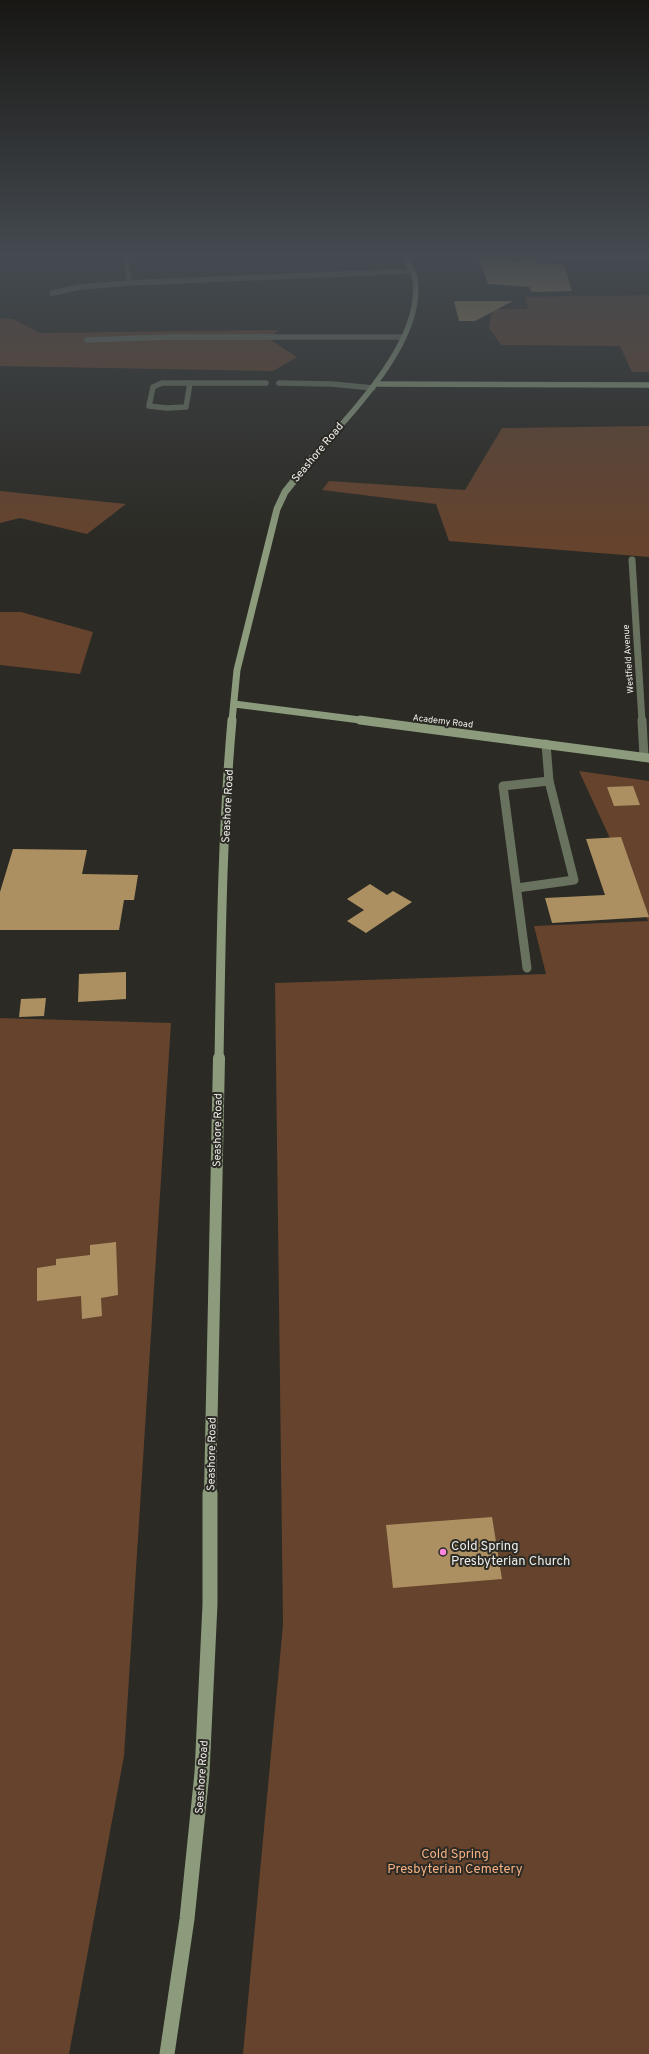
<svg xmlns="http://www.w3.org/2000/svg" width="649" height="2054" font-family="Overpass,sans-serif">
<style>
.green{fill:#65432d}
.building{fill:#ad9061}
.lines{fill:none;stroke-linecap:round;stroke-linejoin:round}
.lane-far1{stroke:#68725f;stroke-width:5.5}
.lane{stroke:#68725f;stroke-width:9}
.street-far2{stroke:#68725f;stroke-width:5.5}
.street-far1{stroke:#68725f;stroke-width:7}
.street{stroke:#68725f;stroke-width:9}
.secondary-far4{stroke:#8b9b7c;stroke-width:5.5}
.secondary-far3{stroke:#8b9b7c;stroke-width:7}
.secondary-far2{stroke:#8b9b7c;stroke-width:9}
.secondary-far1{stroke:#8b9b7c;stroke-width:12}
.secondary{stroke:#8b9b7c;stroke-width:15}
.poi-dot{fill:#ff85de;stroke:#2b2a24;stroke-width:1.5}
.labels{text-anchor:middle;stroke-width:4;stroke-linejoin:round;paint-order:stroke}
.far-street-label{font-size:9px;fill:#efeeea;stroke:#2b2a24}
.street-label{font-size:11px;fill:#efeeea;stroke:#2b2a24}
.near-poi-label{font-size:13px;fill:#efeeea;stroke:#2b2a24;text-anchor:start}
.near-park-label{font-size:13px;fill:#f6b082;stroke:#2b2a24}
</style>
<rect width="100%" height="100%" fill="#2b2a24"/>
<g class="green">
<path d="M649 295V372H632L620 346 501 345 489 328 492 309H528L525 297Z"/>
<path d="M0 318 13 319 40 333 279 330 269 339 297 357 273 371 0 366Z"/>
<path d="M649 426V557L449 541 436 504 322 490 329 481 465 490 502 428Z"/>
<path d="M0 491 126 504 87 534 20 518 0 523Z"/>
<path d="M0 612H21L93 632 80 674 0 665Z"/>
<path d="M579 771 649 781V2054H243L283 1625 275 983 546 974 534 926 648 921Z"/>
<path d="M0 1018 171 1023 124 1756 69 2054H0Z"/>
</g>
<g class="building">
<path d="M477 255H508L511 261 535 260 538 264 564 265 572 291 532 292 529 287 488 284Z"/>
<path d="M454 301H513L475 321H459Z"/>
<path d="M633 786 640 805 614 806 607 787Z"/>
<path d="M621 837 649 917 552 923 545 898 605 895 586 839Z"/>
<path d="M13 849 87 850 82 874 138 875 134 900H124L119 930H0V892Z"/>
<path d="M370 884 387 895 393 891 412 902 366 933 347 921 364 910 347 899Z"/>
<path d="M126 972V999L78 1002 79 974Z"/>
<path d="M46 998 44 1016 19 1017 21 999Z"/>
<path d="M116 1242 118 1295 101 1298 102 1316 82 1319 81 1296 37 1301V1268L56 1265V1259L90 1255V1245Z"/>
<path d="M492 1517 502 1579 393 1588 386 1525Z"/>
</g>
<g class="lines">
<g class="lane-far1">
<path d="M549 259 649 257"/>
<path d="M87 340 169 337H403"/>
<path d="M162 383H190L186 407 167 408 149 406 153 387Z"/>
<path d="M190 383H266"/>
<path d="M279 383 332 384 373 388"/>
</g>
<g class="lane">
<path d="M517 888 574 880 549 781 546 744"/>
<path d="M527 968 503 786 549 781"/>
</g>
<g class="street-far2">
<path d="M126 255 129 283"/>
<path d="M52 293 80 287 129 283 412 271"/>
</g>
<path class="street-far1" d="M632 560 642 721"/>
<path class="street" d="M642 720 644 757"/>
<g class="secondary-far4">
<path d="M376 384 649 385"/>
<path d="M311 459C348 416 424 342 415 280 414 271 408 263 404 255"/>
</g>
<g class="secondary-far3">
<path d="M234 704 368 721"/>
<path d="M232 721 237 670 277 509 285 492 312 458"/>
</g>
<g class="secondary-far2">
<path d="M360 720 649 758"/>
<path d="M219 1059C221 946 222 833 232 720"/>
</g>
<path class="secondary-far1" d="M210 1494 219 1058"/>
<path class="secondary" d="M167 2054 187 1919 202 1773 210 1604V1493"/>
</g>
<linearGradient id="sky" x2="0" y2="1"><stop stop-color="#181714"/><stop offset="0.47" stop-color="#444a50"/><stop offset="1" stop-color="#444a50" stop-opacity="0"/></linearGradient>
<rect width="649" height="542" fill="url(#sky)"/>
<circle class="poi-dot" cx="443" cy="1552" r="4"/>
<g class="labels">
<g class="far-street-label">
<text transform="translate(628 659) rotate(-94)" y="3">Westfield Avenue</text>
<text transform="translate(443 721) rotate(7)" y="3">Academy Road</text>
</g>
<g class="street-label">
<text transform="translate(317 452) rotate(-50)" y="4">Seashore Road</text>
<text transform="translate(227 806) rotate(-87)" y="4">Seashore Road</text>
<text transform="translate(217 1130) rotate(-89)" y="4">Seashore Road</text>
<text transform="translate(211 1454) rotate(-89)" y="4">Seashore Road</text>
<text transform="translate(201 1777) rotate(-86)" y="4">Seashore Road</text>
</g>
<g class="near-poi-label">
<text x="451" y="1550">Cold Spring<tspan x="451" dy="15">Presbyterian Church</tspan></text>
</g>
<g class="near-park-label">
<text x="455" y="1858">Cold Spring<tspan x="455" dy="15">Presbyterian Cemetery</tspan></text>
</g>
</g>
</svg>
